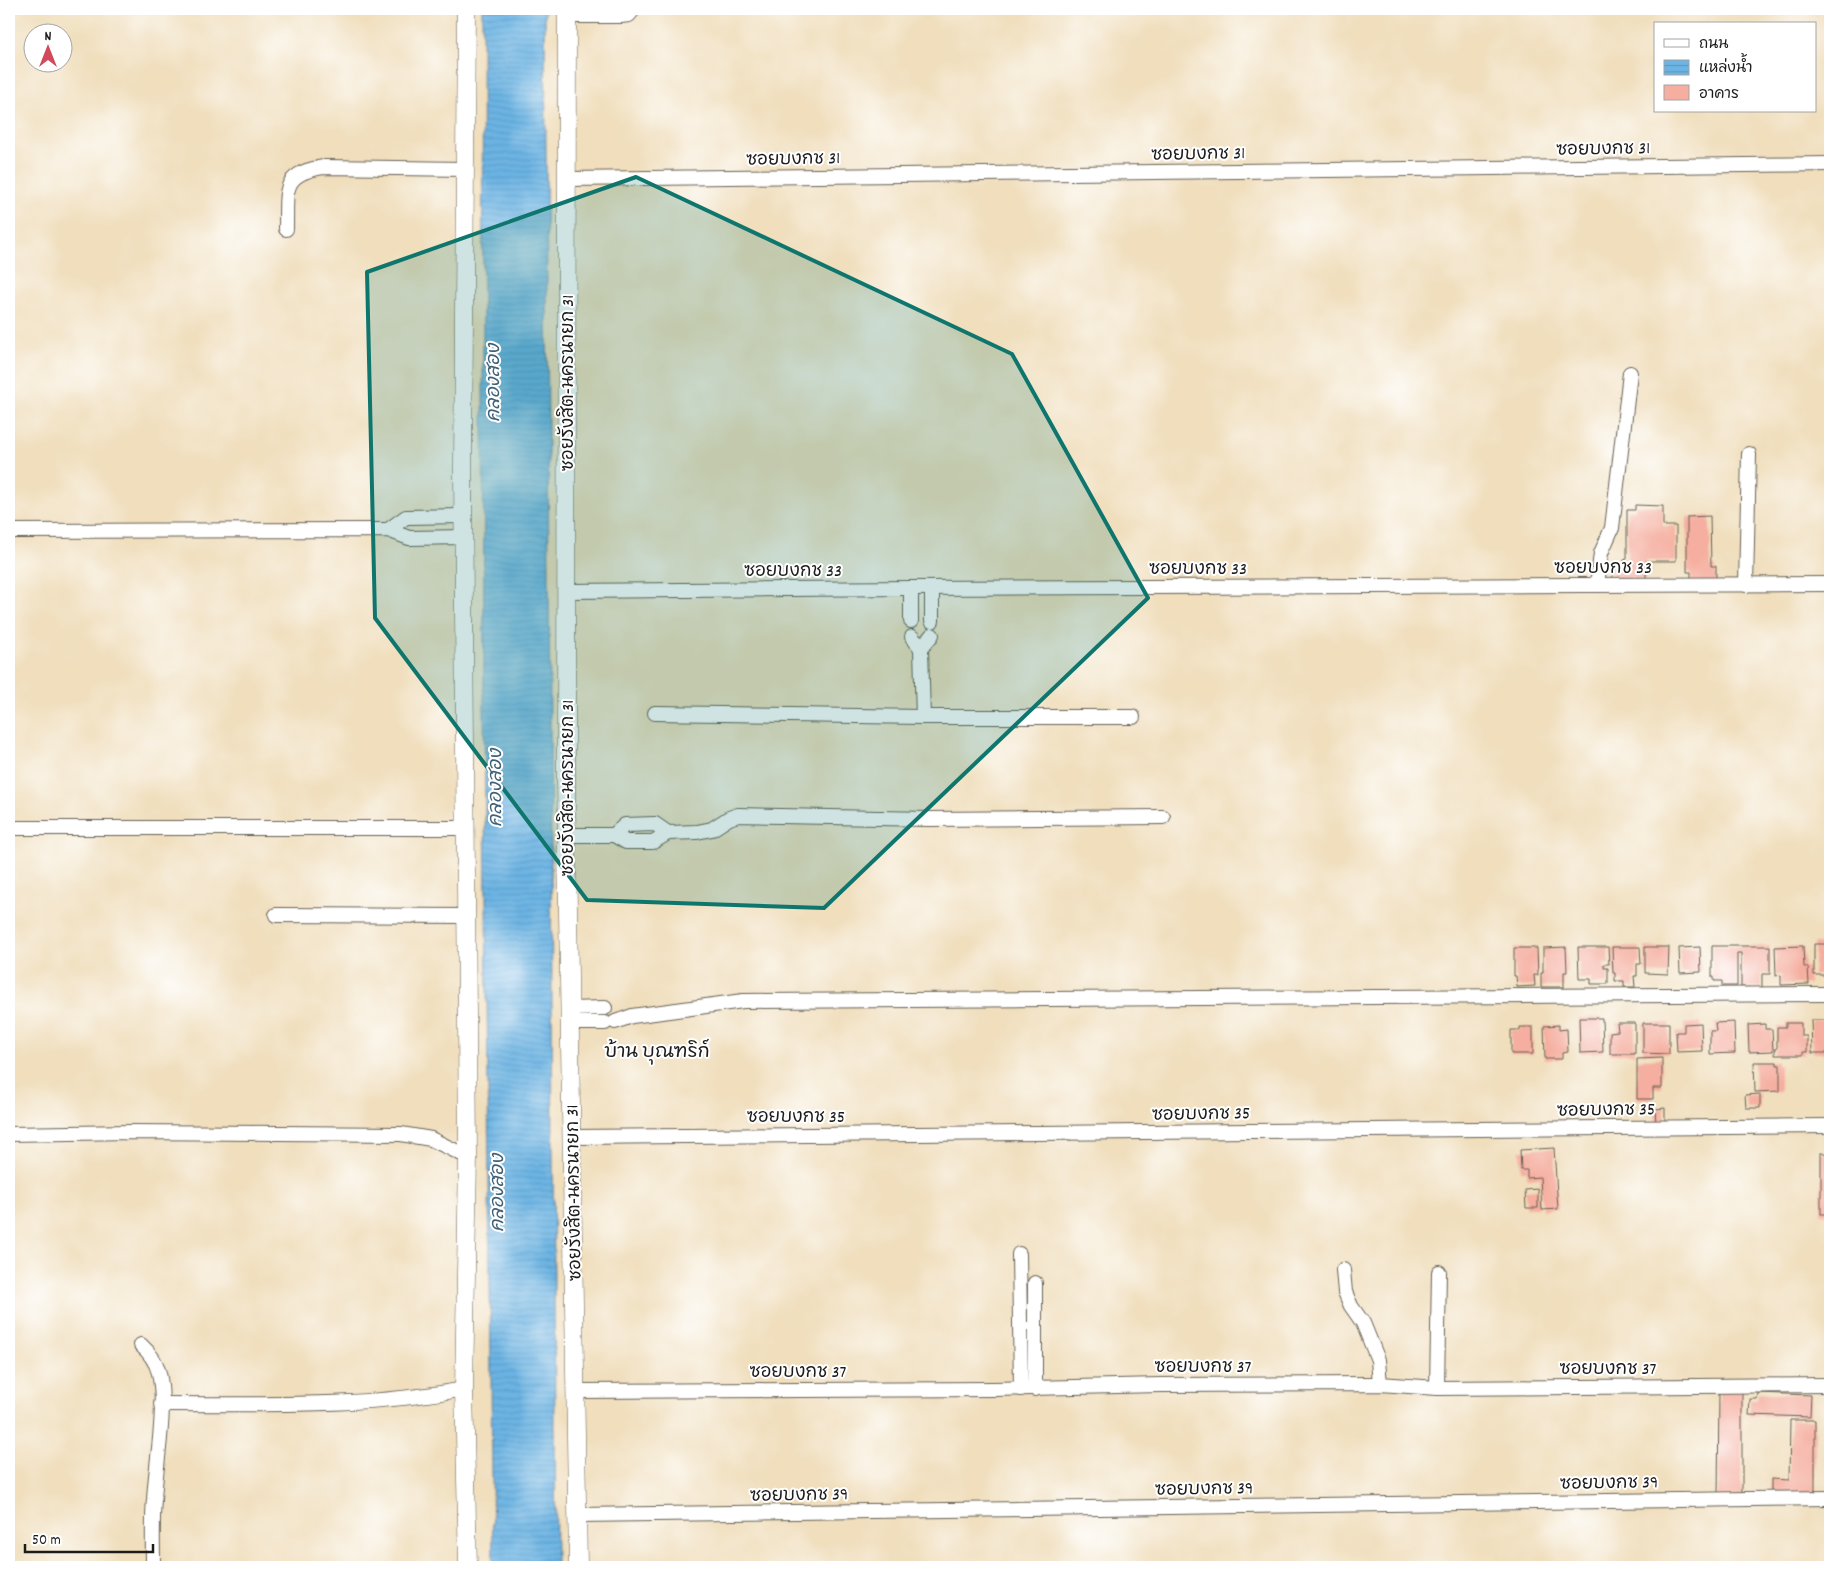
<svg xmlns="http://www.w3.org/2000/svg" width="1839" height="1576" font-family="Dekko,'Playpen Sans Thai',sans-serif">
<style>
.water{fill:url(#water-rules);stroke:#446880}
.building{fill:#f5ae9f}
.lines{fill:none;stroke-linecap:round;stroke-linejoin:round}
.minor-casing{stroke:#666054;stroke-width:16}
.tertiary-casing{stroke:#666054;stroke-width:19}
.minor{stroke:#fff;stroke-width:14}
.tertiary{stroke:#fff;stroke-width:18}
.marked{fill:#0f766e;fill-opacity:0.2;stroke:#0f766e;stroke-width:4;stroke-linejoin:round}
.labels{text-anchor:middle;stroke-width:4;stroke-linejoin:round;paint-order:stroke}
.street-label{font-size:18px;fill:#1c1c1c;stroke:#fff}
.water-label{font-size:19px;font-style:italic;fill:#406076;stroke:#fff}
.neighbourhood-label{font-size:19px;fill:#1c1c1c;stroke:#fff}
</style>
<defs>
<pattern id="water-rules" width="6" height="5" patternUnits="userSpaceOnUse" patternTransform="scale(1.25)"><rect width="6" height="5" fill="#6cb4e4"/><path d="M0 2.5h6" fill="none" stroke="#5d9ac3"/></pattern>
</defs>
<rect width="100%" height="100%" fill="#fff"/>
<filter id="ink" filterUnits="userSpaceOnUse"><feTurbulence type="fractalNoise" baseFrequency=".02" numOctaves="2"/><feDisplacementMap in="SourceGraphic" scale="10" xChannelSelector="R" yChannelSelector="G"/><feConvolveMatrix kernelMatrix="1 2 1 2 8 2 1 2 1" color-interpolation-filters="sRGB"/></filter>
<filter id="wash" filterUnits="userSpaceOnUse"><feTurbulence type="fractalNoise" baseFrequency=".0096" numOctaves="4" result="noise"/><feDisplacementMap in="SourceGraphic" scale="20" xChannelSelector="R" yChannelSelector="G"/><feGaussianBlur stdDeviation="1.12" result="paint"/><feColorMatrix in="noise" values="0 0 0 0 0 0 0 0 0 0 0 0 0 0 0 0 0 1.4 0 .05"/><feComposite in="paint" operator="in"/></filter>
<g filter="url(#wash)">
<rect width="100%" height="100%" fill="#f0debc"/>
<path class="water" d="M482 9H545L556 1567H493L484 708Z"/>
<g id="blocks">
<g class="building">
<path d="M1635 505 1663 506V526H1676V561H1646V580L1613 581 1612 564H1624V560L1627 559V510H1635Z"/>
<path d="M1710 516 1711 566H1716V582L1691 583V572H1687V517Z"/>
<path d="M1814 944H1830L1829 975H1814Z"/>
<path d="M1712 946H1770V974H1762V988L1741 987V953H1737V986H1722V981H1714V977H1712Z"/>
<path d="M1803 946 1804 967H1808L1809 984 1781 985V975L1776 976 1775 947Z"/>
<path d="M1566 947 1567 972H1564V987H1541V973H1543V948Z"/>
<path d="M1578 947H1608L1609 964H1604V968H1608V984H1591V979H1579Z"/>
<path d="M1612 947H1640L1641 964H1637V976H1634L1635 987H1624V981H1615V973H1613Z"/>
<path d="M1645 947H1669L1668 974 1645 973Z"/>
<path d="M1700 947 1701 972 1680 973 1679 948Z"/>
<path d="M1514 948H1537L1538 975H1534L1535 986 1517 987 1516 976H1514Z"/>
<path d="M1579 1018H1602L1603 1052 1580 1053Z"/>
<path d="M1811 1020H1830V1053H1812Z"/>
<path d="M1734 1022 1735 1053 1710 1054V1031H1716L1715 1023Z"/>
<path d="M1617 1023H1635V1054H1610V1032L1618 1031Z"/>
<path d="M1643 1023H1669V1054L1643 1053Z"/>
<path d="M1701 1023 1702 1051 1677 1052 1676 1032H1684V1024Z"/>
<path d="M1786 1023H1801V1036H1807V1052H1803V1055H1775V1049H1777V1027H1786Z"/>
<path d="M1765 1024V1029H1772L1773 1051 1749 1052 1748 1025Z"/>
<path d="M1559 1025V1030L1567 1029 1568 1052 1562 1053V1059H1545L1544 1026Z"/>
<path d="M1520 1027H1533V1054H1511V1030H1520Z"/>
<path d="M1662 1058V1088H1653V1099H1637V1059Z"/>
<path d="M1754 1062H1777V1065H1780V1091L1755 1092Z"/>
<path d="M1760 1094V1108H1746L1745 1095Z"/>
<path d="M1665 1108V1123L1656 1124 1655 1109Z"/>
<path d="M1554 1148 1558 1209 1542 1210 1540 1177 1527 1178V1170H1521L1520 1150Z"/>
<rect x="1821" y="1153" width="9" height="61"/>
<path d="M1538 1189V1208H1526L1525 1190Z"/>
<path d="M1719 1390 1742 1391V1498H1718Z"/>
<path d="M1758 1393 1811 1395 1810 1417 1749 1415 1750 1399H1757Z"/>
<path d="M1790 1420H1815V1493H1771V1479L1789 1480Z"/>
</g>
</g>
</g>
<g filter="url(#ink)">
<use href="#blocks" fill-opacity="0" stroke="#666054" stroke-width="1"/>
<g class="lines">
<g class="minor-casing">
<g id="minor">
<path d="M567 16H621L629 15 634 9"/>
<path d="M567 179 1830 164"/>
<path d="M286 229C287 192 280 173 324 167L466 169"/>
<path d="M388 530 406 517 463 516"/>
<path d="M9 531 388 530 409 538 464 537"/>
<path d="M1597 585 1601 553 1612 528 1630 373"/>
<path d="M1746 585 1749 454"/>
<path d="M911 588V621"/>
<path d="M566 591 911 588 1830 584"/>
<path d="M932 621V588"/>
<path d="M912 637 921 648 932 635"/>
<path d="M655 713 923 717 921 648"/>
<path d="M923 717H1133"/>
<path d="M9 828H465"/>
<path d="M567 835H614L626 842H653L668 833 697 832 712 829 729 818 738 815 928 819 1163 817"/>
<path d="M614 835 625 825 655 824 668 833"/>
<path d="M276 915 465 916"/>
<path d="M569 1009 605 1008"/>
<path d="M615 1022 632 1016 743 1001 1830 994"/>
<path d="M570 1023H605"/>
<path d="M9 1134 131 1132 401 1134 431 1139 468 1157"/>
<path d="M572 1137 1830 1126"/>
<path d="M1019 1254 1021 1389"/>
<path d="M1343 1270 1345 1292 1351 1306 1363 1323 1378 1360 1380 1384"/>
<path d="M141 1345C150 1353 156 1361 159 1373 167 1409 156 1462 154 1499 152 1521 153 1544 153 1567"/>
<path d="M1437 1388 1439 1272"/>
<path d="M1035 1389V1283"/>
<path d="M576 1391 994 1389 1160 1385 1380 1384 1437 1388 1830 1385"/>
<path d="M161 1404C262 1404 364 1408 464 1389"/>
<path d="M577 1515 1830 1498"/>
</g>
</g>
<g class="tertiary-casing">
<g id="tertiary">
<path d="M466 9 463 470 468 1157 464 1389 468 1567"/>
<path d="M567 9 566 780 578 1567"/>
</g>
</g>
<use href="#minor" class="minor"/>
<use href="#tertiary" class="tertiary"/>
</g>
</g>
<path class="marked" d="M636 177 1012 354 1148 598 824 908 587 900 375 618 367 272Z"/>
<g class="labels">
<g class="street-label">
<text transform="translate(1603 148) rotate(-1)" y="6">ซอยบงกช 31</text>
<text transform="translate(1198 153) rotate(-1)" y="6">ซอยบงกช 31</text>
<text transform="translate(793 158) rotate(-1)" y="6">ซอยบงกช 31</text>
<text transform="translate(567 383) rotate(-90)" y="6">ซอยรังสิต-นครนายก 31</text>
<text x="1603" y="573">ซอยบงกช 33</text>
<text x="1198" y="574">ซอยบงกช 33</text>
<text x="793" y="576">ซอยบงกช 33</text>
<text transform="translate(567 788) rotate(-90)" y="6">ซอยรังสิต-นครนายก 31</text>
<text transform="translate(1606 1109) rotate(-1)" y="6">ซอยบงกช 35</text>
<text transform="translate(1201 1113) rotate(-1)" y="6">ซอยบงกช 35</text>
<text x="796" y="1122">ซอยบงกช 35</text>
<text transform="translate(573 1193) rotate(-91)" y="6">ซอยรังสิต-นครนายก 31</text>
<text x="1203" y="1372">ซอยบงกช 37</text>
<text x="1608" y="1374">ซอยบงกช 37</text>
<text x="798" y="1377">ซอยบงกช 37</text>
<text transform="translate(1609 1482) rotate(-1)" y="6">ซอยบงกช 39</text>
<text transform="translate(1204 1488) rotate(-1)" y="6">ซอยบงกช 39</text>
<text transform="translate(799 1494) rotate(-1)" y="6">ซอยบงกช 39</text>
</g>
<g class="water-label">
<text transform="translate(492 383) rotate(-90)" y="7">คลองสอง</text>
<text transform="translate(494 788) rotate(-90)" y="7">คลองสอง</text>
<text transform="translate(496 1193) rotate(-90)" y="7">คลองสอง</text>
</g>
<g class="neighbourhood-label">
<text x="657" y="1057">บ้าน บุณฑริก์</text>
</g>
</g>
<rect width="1839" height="1576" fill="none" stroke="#fff" stroke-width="30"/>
<rect x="1654" y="22" width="162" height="90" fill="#ffffff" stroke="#a4a4a4"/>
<rect x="1664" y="39" width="25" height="8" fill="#ffffff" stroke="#a4a4a4"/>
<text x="1699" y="48" font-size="15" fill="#1c1c1c">ถนน</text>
<rect x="1664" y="60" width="25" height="15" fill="url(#water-rules)" stroke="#a4a4a4"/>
<text x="1699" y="72" font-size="15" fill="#1c1c1c">แหล่งน้ำ</text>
<rect x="1664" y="85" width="25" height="15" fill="#f5ae9f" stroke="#a4a4a4"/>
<text x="1699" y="98" font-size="15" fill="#1c1c1c">อาคาร</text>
<g transform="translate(48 48)"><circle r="24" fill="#ffffff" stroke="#a4a4a4"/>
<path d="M0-4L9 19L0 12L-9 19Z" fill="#d1495b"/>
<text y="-8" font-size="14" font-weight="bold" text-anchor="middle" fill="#1c1c1c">N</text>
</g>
<path d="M25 1544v8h128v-8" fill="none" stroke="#1c1c1c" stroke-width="2.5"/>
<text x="32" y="1544" font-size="15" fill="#1c1c1c" stroke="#ffffff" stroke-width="4" paint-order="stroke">50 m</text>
</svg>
